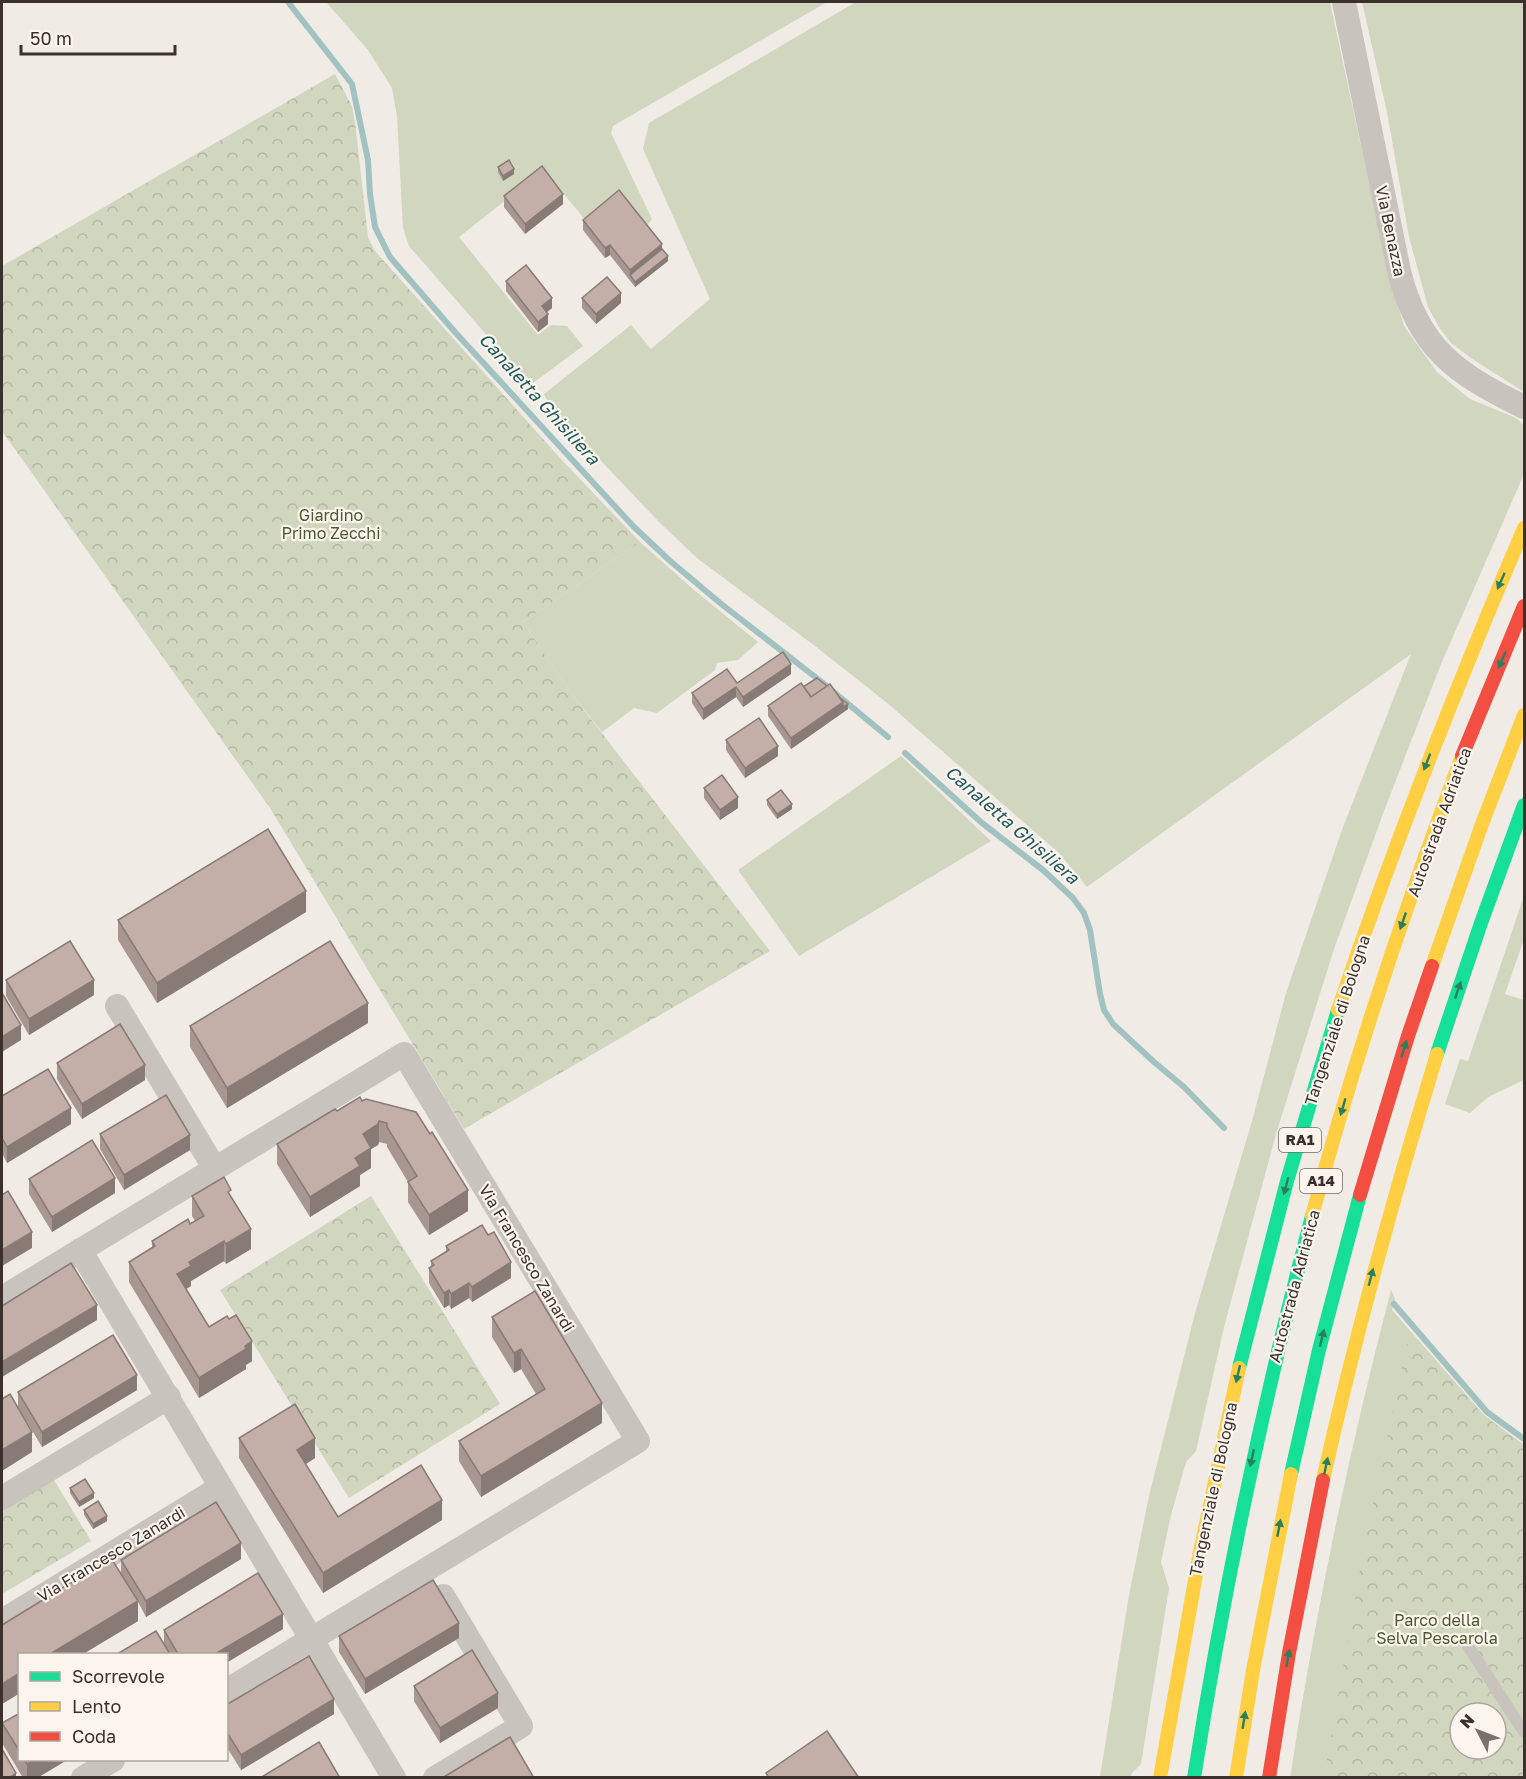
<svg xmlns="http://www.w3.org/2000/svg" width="1526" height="1779" font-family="'Golos Text',sans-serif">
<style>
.grass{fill:#d1d6bf;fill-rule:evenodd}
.park{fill:url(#park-crowns);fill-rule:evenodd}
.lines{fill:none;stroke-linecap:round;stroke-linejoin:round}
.stream{stroke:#a1c2c1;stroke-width:6}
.lane{stroke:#c9c3be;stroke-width:12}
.street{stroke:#c9c3be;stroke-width:24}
.fast{stroke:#16e098;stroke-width:14}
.slow{stroke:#ffcf43;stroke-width:14}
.jam{stroke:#f24e42;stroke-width:14}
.wall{fill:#a89690}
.shaded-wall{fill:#887a75}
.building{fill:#c3afa7;stroke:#887a75;stroke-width:1.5}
.oneway{fill:#2a7f5c}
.labels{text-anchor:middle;stroke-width:4.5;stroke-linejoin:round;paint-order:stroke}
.shield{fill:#fbf5ee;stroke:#756b66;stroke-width:1.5}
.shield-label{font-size:15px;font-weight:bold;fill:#3b302b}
.street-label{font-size:16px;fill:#3b302b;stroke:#fbf5ee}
.park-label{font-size:16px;fill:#4a5a2e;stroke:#fbf5ee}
.water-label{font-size:18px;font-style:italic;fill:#1f5a5e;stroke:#fbf5ee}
</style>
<defs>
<pattern id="park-crowns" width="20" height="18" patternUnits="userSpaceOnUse" patternTransform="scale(1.5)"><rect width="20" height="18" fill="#d1d6bf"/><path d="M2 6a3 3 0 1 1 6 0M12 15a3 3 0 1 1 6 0" fill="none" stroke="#b4b8a4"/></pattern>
</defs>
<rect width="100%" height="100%" fill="#f0ebe5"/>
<g class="grass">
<path d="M326 2H827L613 126 611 133 652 219 645 228 587 222 544 170 459 237 538 335 551 325 567 326 583 346 533 383 519 372 409 246 403 228 397 116 392 88 368 50Z"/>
<path d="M856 2H1330L1389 276 1404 326 1437 372 1470 399 1516 418 1524 425V474L1441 664 1384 811 1334 949 1276 1134 1224 1327 1196 1451 1186 1462 1171 1515 1161 1562 1169 1588 1141 1764 1132 1773 1131 1777H1100L1129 1595 1149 1496 1195 1313 1252 1121 1286 993 1343 827 1411 654 1087 887 1059 853 886 702 815 646 697 558 659 522 551 408 544 394 631 325 651 349 710 299 643 149 649 123Z"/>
<path d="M1362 2H1524V392L1471 358 1451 343 1439 327 1428 307 1409 237 1387 112Z"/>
<path d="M640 542 694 590 758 642 738 660 717 663 715 670 657 713 634 708 602 732 571 693 523 622Z"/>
<path d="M901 756 991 841 799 956 738 870Z"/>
<path d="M1524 896V939L1505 994 1524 1000V1080L1488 1097 1470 1113 1445 1104 1460 1059 1468 1061Z"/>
<path d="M1391 1290 1395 1299 1392 1310 1484 1415 1524 1445V1777L1290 1778C1315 1613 1349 1451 1391 1290ZM1460 1713H1496V1749H1460Z"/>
</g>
<g class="park">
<path d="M335 74 352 106 356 130 368 237 375 251 560 458 640 542 523 622 571 693 770 951 464 1129 270 808 2 431V266Z"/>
<path d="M371 1196 500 1404 349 1498 220 1290Z"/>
<path d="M1411 1332 1483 1415 1524 1445V1777L1324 1778 1364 1546 1407 1344ZM1460 1713H1496V1749H1460Z"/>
<path d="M51 1475 91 1541 2 1594V1505Z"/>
</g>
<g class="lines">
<g class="stream">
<path d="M288 2 352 84 368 160 370 194 375 227 390 257 454 331 633 526 669 560 720 603 823 683 888 737"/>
<path d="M905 753 982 823 1043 870 1073 898 1084 913 1090 930 1100 994 1104 1010 1113 1024 1154 1062 1184 1087 1224 1128"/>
<path d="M1394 1304 1487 1412 1524 1439"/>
</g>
<path class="lane" d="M1464 1640 1524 1732"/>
<g class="street">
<path d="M1344 2 1399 271C1418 348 1456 374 1524 407"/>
<path d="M117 1006 215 1169"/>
<path d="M80 1250 394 1778"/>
<path d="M2 1298 404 1054 638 1441 226 1691"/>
<path d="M2 1498 169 1397"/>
<path d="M2 1621 221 1487"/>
<path d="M83 1778 113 1760"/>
<path d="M435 1778 521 1726 443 1596"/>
</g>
<g class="fast">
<path d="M1437 1054 1481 923 1524 805"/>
<path d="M1239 1368 1287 1181 1338 1010"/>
<path d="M1291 1474 1319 1350 1360 1195"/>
<path d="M1194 1778C1224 1588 1263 1401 1312 1216"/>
</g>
<g class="slow">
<path d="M1432 966 1482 824 1524 715"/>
<path d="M1338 1010C1393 847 1456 687 1524 528"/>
<path d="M1312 1216C1354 1060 1405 907 1462 756"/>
<path d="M1323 1480C1355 1336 1394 1195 1437 1054"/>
<path d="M1160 1778 1200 1552 1239 1368"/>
<path d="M1236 1778 1253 1670 1291 1474"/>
</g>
<g class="jam">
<path d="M1462 756 1524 606"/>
<path d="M1360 1195 1408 1036 1432 966"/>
<path d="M1269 1778 1289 1653 1323 1480"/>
</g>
</g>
<g class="wall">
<path d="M498 167 514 174 503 181 498 172Z"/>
<path d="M504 196 563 204 525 234 504 207Z"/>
<path d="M583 220 662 249 668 261 635 287 610 255 605 258 583 230Z"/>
<path d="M506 281 552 308 547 312 548 324 538 332 506 291Z"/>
<path d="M582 298 621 303 596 324 582 308Z"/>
<path d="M791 674 743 707 736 697 703 720 692 703V693Z"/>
<path d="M803 687 848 709 791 749 768 716V706Z"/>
<path d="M726 740 778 756 745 778 726 750Z"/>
<path d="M704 788 738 808 720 820 704 798Z"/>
<path d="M767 800 792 809 777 819 767 805Z"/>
<path d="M306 912 157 1003 118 940V920Z"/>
<path d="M6 980 94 995 29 1035 6 996Z"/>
<path d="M368 1023 227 1108 190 1047V1026Z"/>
<path d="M57 1063 145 1080 82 1119 57 1079Z"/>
<path d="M2 1096 71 1124 7 1163 2 1153Z"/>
<path d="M366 1099 468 1211 429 1235 408 1202V1182L387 1147V1144L379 1142 378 1145 371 1149V1168L360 1175V1186L310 1217 277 1164V1144L337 1111Z"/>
<path d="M100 1134 190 1150 124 1190 100 1149Z"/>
<path d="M29 1179 115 1193 52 1232 29 1194Z"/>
<path d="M192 1196 231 1197 251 1249 226 1264 224 1261 191 1281V1286L186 1289 209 1327 252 1361 246 1365V1369L199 1398 129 1282V1262L152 1247V1241L195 1221 192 1216Z"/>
<path d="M446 1246 511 1278 472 1302 469 1298 451 1309 449 1305 444 1308 429 1283V1268L431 1267V1261L446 1252Z"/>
<path d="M492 1317 602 1423 481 1497 459 1461V1441L536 1394 521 1369 514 1373 492 1337Z"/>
<path d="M137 1390 42 1447 18 1407V1392Z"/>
<path d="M239 1438 315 1458 305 1464 338 1517 442 1520 323 1593 239 1458Z"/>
<path d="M70 1488 94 1498 79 1507 70 1493Z"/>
<path d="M84 1510 107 1521 93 1529 84 1515Z"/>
<path d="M241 1559 146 1617 138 1602V1621L83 1654H20V1693L2 1704V1625L121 1574V1560Z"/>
<path d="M283 1629 226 1663V1654H117L164 1644V1630Z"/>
<path d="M339 1636 459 1638 365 1694 339 1652Z"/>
<path d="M414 1686 498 1708 440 1743 414 1701Z"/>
<path d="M226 1705 334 1714 241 1770 226 1746Z"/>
<path d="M20 1713V1760H67L37 1778H23L2 1743V1723Z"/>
</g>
<g class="shaded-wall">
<path d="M514 169V174L503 181V176Z"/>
<path d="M563 194V204L525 234V224Z"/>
<path d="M662 244V254L630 275V270Z"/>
<path d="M610 245V255L605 258V248Z"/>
<path d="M668 256V261L635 287V282Z"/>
<path d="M621 293V303L596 324V314Z"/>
<path d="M552 298V308L542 316V306Z"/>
<path d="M548 314V324L538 332V322Z"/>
<path d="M791 664V674L743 707V697Z"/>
<path d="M736 687V697L703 720V709Z"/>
<path d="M843 702 848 704V709L791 749V738Z"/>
<path d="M778 746V756L745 778V768Z"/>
<path d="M738 797V808L720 820V810Z"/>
<path d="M792 804V809L777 819V814Z"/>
<path d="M306 891V912L157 1003V983Z"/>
<path d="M94 980V995L29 1035V1019Z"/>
<path d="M368 1003V1023L227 1108V1088Z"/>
<path d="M21 1025V1040L2 1052V1037Z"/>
<path d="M145 1065V1080L82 1119V1104Z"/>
<path d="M71 1108V1124L7 1163V1147Z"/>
<path d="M379 1121V1142L378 1145 371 1149V1168L360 1175V1186L310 1217V1197L355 1158 363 1134Z"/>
<path d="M190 1135V1150L124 1190V1175Z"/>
<path d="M115 1178V1193L52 1232V1217Z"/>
<path d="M468 1190V1211L429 1235V1215Z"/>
<path d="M251 1229V1249L226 1264V1244Z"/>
<path d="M32 1232V1248L2 1266V1250Z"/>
<path d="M224 1241V1261L191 1281V1286L177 1294V1274L189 1262Z"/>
<path d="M511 1262V1278L472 1302V1287Z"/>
<path d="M469 1283V1298L451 1309V1294Z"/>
<path d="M449 1290V1305L444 1308V1293Z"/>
<path d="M97 1305V1320L2 1377V1362Z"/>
<path d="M252 1341V1361L246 1365V1369L199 1398V1378Z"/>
<path d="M521 1349V1369L514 1373V1353Z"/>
<path d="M137 1375V1390L42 1447V1432Z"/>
<path d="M602 1403V1423L481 1497V1476Z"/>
<path d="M32 1432V1452L2 1471V1450Z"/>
<path d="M315 1438V1458L297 1470V1450Z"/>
<path d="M94 1493V1498L79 1507V1502Z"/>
<path d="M442 1500V1520L323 1593V1573Z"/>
<path d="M107 1516V1521L93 1529V1524Z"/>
<path d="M241 1543V1559L146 1617V1601Z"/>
<path d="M138 1601V1621L83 1654H50Z"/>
<path d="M283 1614V1629L226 1663V1654H215Z"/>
<path d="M459 1623V1638L365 1694V1679Z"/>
<path d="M20 1673V1693L2 1704V1684Z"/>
<path d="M498 1693V1708L440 1743V1728Z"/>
<path d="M334 1699V1714L241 1770V1755Z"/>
<path d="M34 1760H67L37 1778H27V1764Z"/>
<path d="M16 1773V1778H9Z"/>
</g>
<g class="building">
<path d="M509 160 514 169 503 176 498 167Z"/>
<path d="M542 166 563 194 525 224 504 196Z"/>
<path d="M619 190 662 244 630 270 610 245 605 248 583 220Z"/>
<path d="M662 249 668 256 635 282 630 275Z"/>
<path d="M526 265 552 298 542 306 548 314 538 322 506 281Z"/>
<path d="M607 277 621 293 596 314 582 298Z"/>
<path d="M783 652 791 664 743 697 736 687 703 709 692 693 727 669 737 683Z"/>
<path d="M817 678 827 686 811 697 803 687Z"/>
<path d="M801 683 811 697 830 684 843 702 791 738 768 706Z"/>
<path d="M839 697 848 704 843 707V702Z"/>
<path d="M759 718 778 746 745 768 726 740Z"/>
<path d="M722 775 738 797 720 810 704 788Z"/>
<path d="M781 790 792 804 777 814 767 800Z"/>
<path d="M268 829 306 891 157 983 118 920Z"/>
<path d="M70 941 94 980 29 1019 6 980Z"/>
<path d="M330 941 368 1003 227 1088 190 1026Z"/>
<path d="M2 993 21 1025 2 1037Z"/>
<path d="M120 1024 145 1065 82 1104 57 1063Z"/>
<path d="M48 1069 71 1108 7 1147 2 1138V1096Z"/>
<path d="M166 1095 190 1135 124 1175 100 1134Z"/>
<path d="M360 1097 362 1101 366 1099 416 1112 430 1134 432 1132 468 1190 429 1215 408 1182 417 1176 387 1127V1123L379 1121 378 1124 363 1134 371 1148 355 1158 360 1166 310 1197 277 1144 335 1109 337 1111Z"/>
<path d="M92 1140 115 1178 52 1217 29 1179Z"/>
<path d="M224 1177 231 1190 228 1192 251 1229 226 1244 224 1241 189 1262 191 1266 177 1274 209 1327 227 1316 229 1319 236 1315 252 1341 245 1346 246 1349 199 1378 129 1262 155 1246 152 1241 188 1219 190 1224 204 1216 192 1196Z"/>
<path d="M8 1191 32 1232 2 1250V1195Z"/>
<path d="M482 1225 488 1235 494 1232 511 1262 472 1287 469 1283 451 1294 449 1290 444 1293 429 1268 434 1265 431 1261 449 1250 446 1246Z"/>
<path d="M71 1263 97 1305 2 1362V1306Z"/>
<path d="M535 1291 602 1403 481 1476 459 1441 545 1389 521 1349 514 1353 492 1317Z"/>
<path d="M113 1335 137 1375 42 1432 18 1392Z"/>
<path d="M10 1394 32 1432 2 1450V1399Z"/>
<path d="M295 1404 315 1438 297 1450 338 1517 421 1465 442 1500 323 1573 239 1438Z"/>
<path d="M85 1479 94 1493 79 1502 70 1488Z"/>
<path d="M98 1501 107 1516 93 1524 84 1510Z"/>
<path d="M216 1502 241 1543 146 1601 121 1560Z"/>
<path d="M111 1558 138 1601 50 1654H20V1673L2 1684V1625Z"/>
<path d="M258 1573 283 1614 215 1654H178L164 1630Z"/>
<path d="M433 1580 459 1623 365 1679 339 1636Z"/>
<path d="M156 1631 170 1654H117Z"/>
<path d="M472 1650 498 1693 440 1728 414 1686Z"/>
<path d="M309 1656 334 1699 241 1755 226 1731V1705Z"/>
<path d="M20 1713V1752L2 1723Z"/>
<path d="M827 1731 859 1778H769L766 1773Z"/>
<path d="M510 1737 534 1778H442Z"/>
<path d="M319 1742 340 1778H260Z"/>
<path d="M2 1749 16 1773 9 1778H2Z"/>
<path d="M24 1760H34L27 1764Z"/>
</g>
<defs><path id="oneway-solid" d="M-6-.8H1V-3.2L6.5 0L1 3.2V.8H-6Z" transform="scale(1.5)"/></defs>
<g class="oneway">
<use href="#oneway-solid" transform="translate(1501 581) rotate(114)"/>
<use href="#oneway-solid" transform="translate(1502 660) rotate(113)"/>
<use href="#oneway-solid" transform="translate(1427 762) rotate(111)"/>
<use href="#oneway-solid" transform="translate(1403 921) rotate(109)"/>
<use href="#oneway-solid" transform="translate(1458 990) rotate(-71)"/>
<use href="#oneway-solid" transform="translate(1404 1049) rotate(-72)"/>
<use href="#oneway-solid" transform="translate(1343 1107) rotate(106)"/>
<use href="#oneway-solid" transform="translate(1286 1186) rotate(105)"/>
<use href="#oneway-solid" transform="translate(1371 1277) rotate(-75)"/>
<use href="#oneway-solid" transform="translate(1322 1338) rotate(-76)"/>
<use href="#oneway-solid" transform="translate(1238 1374) rotate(103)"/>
<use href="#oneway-solid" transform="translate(1252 1458) rotate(102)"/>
<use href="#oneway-solid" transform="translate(1326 1466) rotate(-78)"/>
<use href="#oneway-solid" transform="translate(1279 1528) rotate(-79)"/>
<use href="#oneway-solid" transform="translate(1288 1658) rotate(-80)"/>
<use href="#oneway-solid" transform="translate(1244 1720) rotate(-81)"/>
</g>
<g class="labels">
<g class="shield">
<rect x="1279" y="1128" width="42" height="24" rx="4.5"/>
<rect x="1300" y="1169" width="42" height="24" rx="4.5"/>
</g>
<g class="shield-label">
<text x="1300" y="1145">RA1</text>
<text x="1321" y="1186">A14</text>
</g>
<g class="street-label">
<text transform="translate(1391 231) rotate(78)" y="6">Via Benazza</text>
<text transform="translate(1439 822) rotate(-70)" y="6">Autostrada Adriatica</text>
<text transform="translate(1337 1020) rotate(-72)" y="6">Tangenziale di Bologna</text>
<text transform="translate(527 1258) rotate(59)" y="6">Via Francesco Zanardi</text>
<text transform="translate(1294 1286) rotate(-75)" y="6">Autostrada Adriatica</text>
<text transform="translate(1213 1489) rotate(-78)" y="6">Tangenziale di Bologna</text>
<text transform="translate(111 1554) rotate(-31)" y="6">Via Francesco Zanardi</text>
</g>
<g class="park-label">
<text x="331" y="521">Giardino<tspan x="331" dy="18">Primo Zecchi</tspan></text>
<text x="1437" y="1626">Parco della<tspan x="1437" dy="18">Selva Pescarola</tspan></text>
</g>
<g class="water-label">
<text transform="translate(539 399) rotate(48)" y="6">Canaletta Ghisiliera</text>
<text transform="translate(1012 825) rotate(41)" y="6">Canaletta Ghisiliera</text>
</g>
</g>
<rect width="1526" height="1779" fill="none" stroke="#3b302b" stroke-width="6"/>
<rect x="18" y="1653" width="210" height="108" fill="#fbf5ee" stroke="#aea6a0" stroke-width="1.5"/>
<rect x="30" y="1672" width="30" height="9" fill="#16e098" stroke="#aea6a0" stroke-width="1.5"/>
<text x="72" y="1683" font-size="18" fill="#3b302b">Scorrevole</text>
<rect x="30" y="1702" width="30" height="9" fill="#ffcf43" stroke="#aea6a0" stroke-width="1.5"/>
<text x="72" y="1713" font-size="18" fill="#3b302b">Lento</text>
<rect x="30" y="1732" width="30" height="9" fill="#f24e42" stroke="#aea6a0" stroke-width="1.5"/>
<text x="72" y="1743" font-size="18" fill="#3b302b">Coda</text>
<g transform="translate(1478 1731) rotate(312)"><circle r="28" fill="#fbf5ee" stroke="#aea6a0" stroke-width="1.5"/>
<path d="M0-4.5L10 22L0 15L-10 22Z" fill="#7a716c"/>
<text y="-9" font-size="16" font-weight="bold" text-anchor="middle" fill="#3b302b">N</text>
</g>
<path d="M21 45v9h154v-9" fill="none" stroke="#3b302b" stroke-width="3"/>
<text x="30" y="45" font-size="18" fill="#3b302b" stroke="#fbf5ee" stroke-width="4.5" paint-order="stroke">50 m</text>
</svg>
